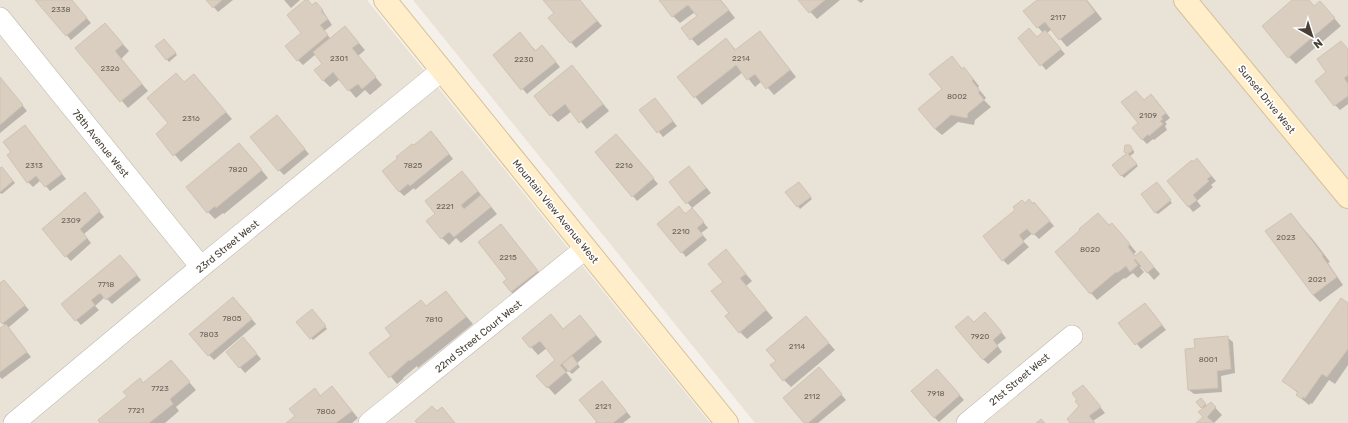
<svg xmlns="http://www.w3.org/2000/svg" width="1348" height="423" viewBox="0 0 1348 423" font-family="Rubik,sans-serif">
  <rect width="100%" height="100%" fill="#f5f0e9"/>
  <path fill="#e9e2d7" d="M0,0H367L710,423H0Z
    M413,0H1348V423H755Z"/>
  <path fill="#0003" d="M36,0H71L91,23L71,40Z
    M208,0H233L218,12Z
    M284,0H300L291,8Z
    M544,0H569L572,2L575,0H579L602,26L576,48L550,18L555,13Z
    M661,0H721L735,18L698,46L682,28L699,16L695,12L680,23L673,16Z
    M799,0H840L817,19Z
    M857,0H864L861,3Z
    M1039,0H1087L1102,19L1067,47L1052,29L1047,33L1065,54L1046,70L1019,38H1037L1043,33L1024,11Z
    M1294,0H1309L1315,7L1320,2L1341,26L1296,64L1289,57Z
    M312,6L321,8L332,25L324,31L331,39L351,34L365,50L358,56L382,85L370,95L365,90L356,98L340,79L330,87L323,80L324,64L316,54L303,65L298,60L303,33Z
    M105,24L129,51L121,59L148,91L128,108L76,48Z
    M759,32L766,39L796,77L774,95L762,81L755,87L743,72L702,105L679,77L726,39L736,50Z
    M520,34L536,51H547L560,67L527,94L494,55Z
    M166,42L177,55L169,62L156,46Z
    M1341,42L1348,49V104L1340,110L1335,105L1328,72Z
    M951,57L963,69H964L971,76L979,86L978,88L986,98L984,100L991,107L975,120L974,125L958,122L942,135L935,129Z
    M572,67L579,74L609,111L587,129L572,111L558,122L551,115Z
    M194,75L232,119L181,162L157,134L170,123L184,83Z
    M0,78L27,111L0,133Z
    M1156,100L1170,118L1165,122L1167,124L1165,126L1167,130L1154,140L1153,139L1147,144L1142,139L1139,123Z
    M659,104L677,126L663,137L641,110Z
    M281,121L309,154L284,175L279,170Z
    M25,126L66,179L50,191L41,180L33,187L28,182L13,152Z
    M436,137L453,159L415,190L414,188L404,196L399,191L414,146Z
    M621,140L658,184L637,201L633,196Z
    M1129,146L1134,151V153L1130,156L1138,166L1124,178L1114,166L1128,154L1125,152Z
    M246,151L268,178L224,214L223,213L215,219L208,212Z
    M1197,159L1216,181L1211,185L1213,187L1197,201L1201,206L1193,212L1168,181Z
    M689,167L711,193L692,208L670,182Z
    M0,170H4L15,183L2,194L0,193Z
    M469,180L497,214L461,243L456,238L449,245L442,238L436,214Z
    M801,185L812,199L800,209L798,206Z
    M1159,186L1172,203L1158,214L1155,212Z
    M89,199L104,217L84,234L91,243L71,261L66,256Z
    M1025,204L1039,209L1054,226L1039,239L1033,233L1023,241L1029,247L1008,265L1003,260Z
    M684,212L686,215L697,214L708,228L701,233L707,240L686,257L682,252Z
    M1291,214L1314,241L1330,262L1328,263L1343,285L1320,302L1313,295Z
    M501,225L542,276L516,296L511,292L509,279Z
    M1110,226L1119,231L1136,252L1134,254L1136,257L1148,260L1160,274L1154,280L1142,266L1140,267L1144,272L1138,278L1133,273L1125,279L1124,278L1097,300L1091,293Z
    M726,251L752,281L746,286L773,318L747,339L740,332L730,313Z
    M125,261L141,280L112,304L105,297L95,306L99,310L81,325L62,305Z
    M0,284L8,286L29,310L8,328L31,357L2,379L0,377V330L5,326L0,320Z
    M445,292L473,324L418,368L417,366L403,378V379L397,384L371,353Z
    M238,303L256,324L214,360L209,355Z
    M1348,304V365L1335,384L1329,380L1312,404L1311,403L1309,405L1297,395L1298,393L1283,381Z
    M1150,309L1166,330L1141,349L1120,323Z
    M314,313L327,329L313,340L297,322Z
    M551,315L564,330L587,324L602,342L577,363L580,367L572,374L569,371L566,372L572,380L555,395L538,376L557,360L547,348L538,355L523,338Z
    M806,317L835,350L791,387L784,380Z
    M990,318L1006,338L997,345L1002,352L988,364L983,359L974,323Z
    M1228,338L1233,342L1235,373L1221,376L1222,392L1194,394L1189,390Z
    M248,343L261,359L245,373L227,352Z
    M171,361L196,390L176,407L179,411L165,423H101L128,396Z
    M819,368L846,400L818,423H805Z
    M937,370L964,400L939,422L934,417Z
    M1083,386L1105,413L1093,421L1095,423H1071L1080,406Z
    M332,387L358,418L352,423H287L296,416L315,390L321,396Z
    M607,388L631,417L623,423H596L598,422Z
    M1203,401L1207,406L1211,403L1222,415L1214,423H1198L1204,417V409L1202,407Z"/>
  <path fill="#dacec1" stroke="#d1c3b1" d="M35,0H72L87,18L66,36Z
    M206,0H222L213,8Z
    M305,0H308L312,5L316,2L323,10L321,11L328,19L320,25L328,35L297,61L285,46L301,33L287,15Z
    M543,0H570L571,1L573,0H580L597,21L570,43L548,18L554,13Z
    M659,0H720L729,10L690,40L681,28L697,16L688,5L672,17Z
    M798,0H825L809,13Z
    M1037,0H1086L1095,12L1059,40L1045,22L1037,28L1023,11Z
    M1292,0H1309L1314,6L1320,1L1335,18L1288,58L1262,26Z
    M105,23L123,44L115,51L142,84L120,102L75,48Z
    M345,26L359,43L352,48L376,77L362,89L358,84L348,91L333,72L323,81L314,70L322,64L313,52Z
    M1029,28L1037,37L1045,30L1061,49L1040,66L1018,38Z
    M760,31L790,70L766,89L755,74L747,80L736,65L694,98L677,77L726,38L735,50Z
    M520,32L535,51L542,45L556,62L521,90L493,55Z
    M164,39L176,53L166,60L155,46Z
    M1341,41L1348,49V75L1344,78L1348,84V96L1334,106L1315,81L1326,72L1317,59Z
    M952,56L962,69L964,67L973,79L972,81L980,91L978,92L984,100L968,113L967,118L951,115L935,129L918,109L942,89L929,74Z
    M572,65L603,104L579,123L565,104L550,116L534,96Z
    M176,73L184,82L194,74L226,112L173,156L156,134L168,123L147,98Z
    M0,77L23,105L0,125Z
    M1136,91L1144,100L1151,94L1166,113L1161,117L1163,119L1160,121L1163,124L1149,136L1148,134L1142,140L1132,128L1138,123L1121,102Z
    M655,98L673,121L657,133L639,110Z
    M277,115L305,149L278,171L250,137Z
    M25,125L62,174L45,187L36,176L27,183L7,155L11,152L3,142Z
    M431,131L449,154L410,186L408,184L399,192L382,171L398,158L396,157L412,144L414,145Z
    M616,134L654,178L632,197L595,152Z
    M239,143L262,170L216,208L215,206L207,213L186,187Z
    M1125,145H1130L1132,148V151L1128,154L1137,164L1121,176L1112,165L1127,153L1124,152Z
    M1197,158L1211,176L1207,179L1209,181L1193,195L1197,200L1188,207L1167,181L1192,160L1193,162Z
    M689,166L706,188L686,204L669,182Z
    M2,167L13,181L0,192V168Z
    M462,171L478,191L461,205L464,209L481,195L491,207L454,237L449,232L441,239L426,221L435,214L425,201Z
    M799,182L811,197L797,207L785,192Z
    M1157,182L1171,200L1155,213L1141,194Z
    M85,192L100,211L80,229L87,238L65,257L42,229Z
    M1029,199L1033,204L1034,202L1050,221L1033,235L1027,229L1019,235L1024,242L1002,261L983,236L1015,210L1013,207L1022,200L1025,203Z
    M679,206L685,214L692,208L704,222L697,228L703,235L681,253L657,224Z
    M1098,213L1109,225L1112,223L1130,244L1128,247L1135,256L1141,251L1154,267L1147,273L1135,259L1134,260L1138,265L1130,272L1126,266L1117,273L1116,272L1090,294L1055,252L1080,230L1079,229Z
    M1291,213L1323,255L1322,256L1337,277L1313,295L1265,231Z
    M501,224L538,271L511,292L503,282L507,279L478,242Z
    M726,249L746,274L740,278L766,310L739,333L725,316L729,313L711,291L723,282L708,264Z
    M120,255L137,275L106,300L100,293L91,300L95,305L75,321L61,304Z
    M4,280L25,305L2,324L0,321V283Z
    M446,291L466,317L410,361L409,360L389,378L369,353L391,336L385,328L421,300L426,306Z
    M233,297L252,319L208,356L189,334Z
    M1341,298L1348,303V349L1327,377L1322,374L1305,398L1303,397L1302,399L1296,395L1298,392L1282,381Z
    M1145,303L1162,325L1135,345L1118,323Z
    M312,309L326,326L310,339L296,322Z
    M985,312L1002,332L993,340L998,346L983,360L955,327L968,316L974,322Z
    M551,314L563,329L580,315L596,335L560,365L566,372L547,388L536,376L555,360L540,341L530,348L522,338Z
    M806,316L829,343L783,381L770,365L776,361L766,350Z
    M6,324L27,352L0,372V328Z
    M1228,336L1231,369L1217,371L1218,388L1188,390L1185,349L1195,348L1194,339Z
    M243,337L257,354L239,368L226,352Z
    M572,356L578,364L569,372L562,364Z
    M171,360L190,382L170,399L173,404L149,423H100L98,420L127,396L123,392L140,378L143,383Z
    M819,367L842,394L808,423H804L783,398Z
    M937,369L960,395L934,418L911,391Z
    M602,381L627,412L613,423H595L597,422L579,400Z
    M1083,385L1101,407L1089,416L1095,423H1070L1067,419L1079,406L1075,401L1077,400L1072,393Z
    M332,386L352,411L336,423H286L295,416L289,409L315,388L320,396Z
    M1201,398L1206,404L1201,408L1196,402Z
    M1211,402L1216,407L1207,417L1214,423H1196L1203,417L1198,412Z
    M432,406L437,411L442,407L455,423H417L415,421Z
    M1041,419L1045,423H1036Z"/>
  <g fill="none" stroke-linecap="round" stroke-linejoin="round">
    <defs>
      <path id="street" d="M0,18L201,267
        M14,423L201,267L441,71
        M369,423L586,248
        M967,423L1072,336"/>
      <path id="secondary" d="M385,0L727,423
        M1185,0L1348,197"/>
    </defs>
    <use href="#street" stroke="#c0b7ab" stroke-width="22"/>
    <use href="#secondary" stroke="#d5c199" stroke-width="24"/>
    <use href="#street" stroke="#fff" stroke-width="21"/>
    <use href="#secondary" stroke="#ffeec9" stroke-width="22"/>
  </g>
  <g text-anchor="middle" stroke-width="3.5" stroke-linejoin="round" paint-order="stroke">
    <g font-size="8" fill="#6d645a">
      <text x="61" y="12">2338</text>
      <text x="1058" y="20">2117</text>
      <text x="339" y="61">2301</text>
      <text x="741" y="61">2214</text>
      <text x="524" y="62">2230</text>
      <text x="110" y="71">2326</text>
      <text x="957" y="99">8002</text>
      <text x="1148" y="118">2109</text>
      <text x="191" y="121">2316</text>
      <text x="34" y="168">2313</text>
      <text x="413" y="168">7825</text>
      <text x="624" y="168">2216</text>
      <text x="238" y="172">7820</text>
      <text x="445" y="209">2221</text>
      <text x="71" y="223">2309</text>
      <text x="681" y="234">2210</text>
      <text x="1286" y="240">2023</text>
      <text x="1090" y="252">8020</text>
      <text x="508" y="260">2215</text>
      <text x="1317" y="282">2021</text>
      <text x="106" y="287">7718</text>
      <text x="232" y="321">7805</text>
      <text x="434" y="322">7810</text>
      <text x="209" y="337">7803</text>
      <text x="980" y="339">7920</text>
      <text x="797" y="349">2114</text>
      <text x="1208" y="362">8001</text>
      <text x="160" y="391">7723</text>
      <text x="936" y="396">7918</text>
      <text x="812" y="399">2112</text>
      <text x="603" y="409">2121</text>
      <text x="136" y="413">7721</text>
      <text x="326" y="414">7806</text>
    </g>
    <g font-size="10" fill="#494137" stroke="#fff">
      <text transform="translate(1267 99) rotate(51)" y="4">Sunset Drive West</text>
      <text transform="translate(101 143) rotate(51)" y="4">78th Avenue West</text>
      <text transform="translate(556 211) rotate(51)" y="4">Mountain View Avenue West</text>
      <text transform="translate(227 246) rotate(-39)" y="4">23rd Street West</text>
      <text transform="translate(478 336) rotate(-39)" y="4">22nd Street Court West</text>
      <text transform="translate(1019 379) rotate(-40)" y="4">21st Street West</text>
    </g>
  </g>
  <g transform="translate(1312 36) rotate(141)" stroke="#ffffff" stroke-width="3" paint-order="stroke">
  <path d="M0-3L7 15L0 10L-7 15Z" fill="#494137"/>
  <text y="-6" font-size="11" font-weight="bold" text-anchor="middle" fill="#494137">N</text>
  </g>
</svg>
